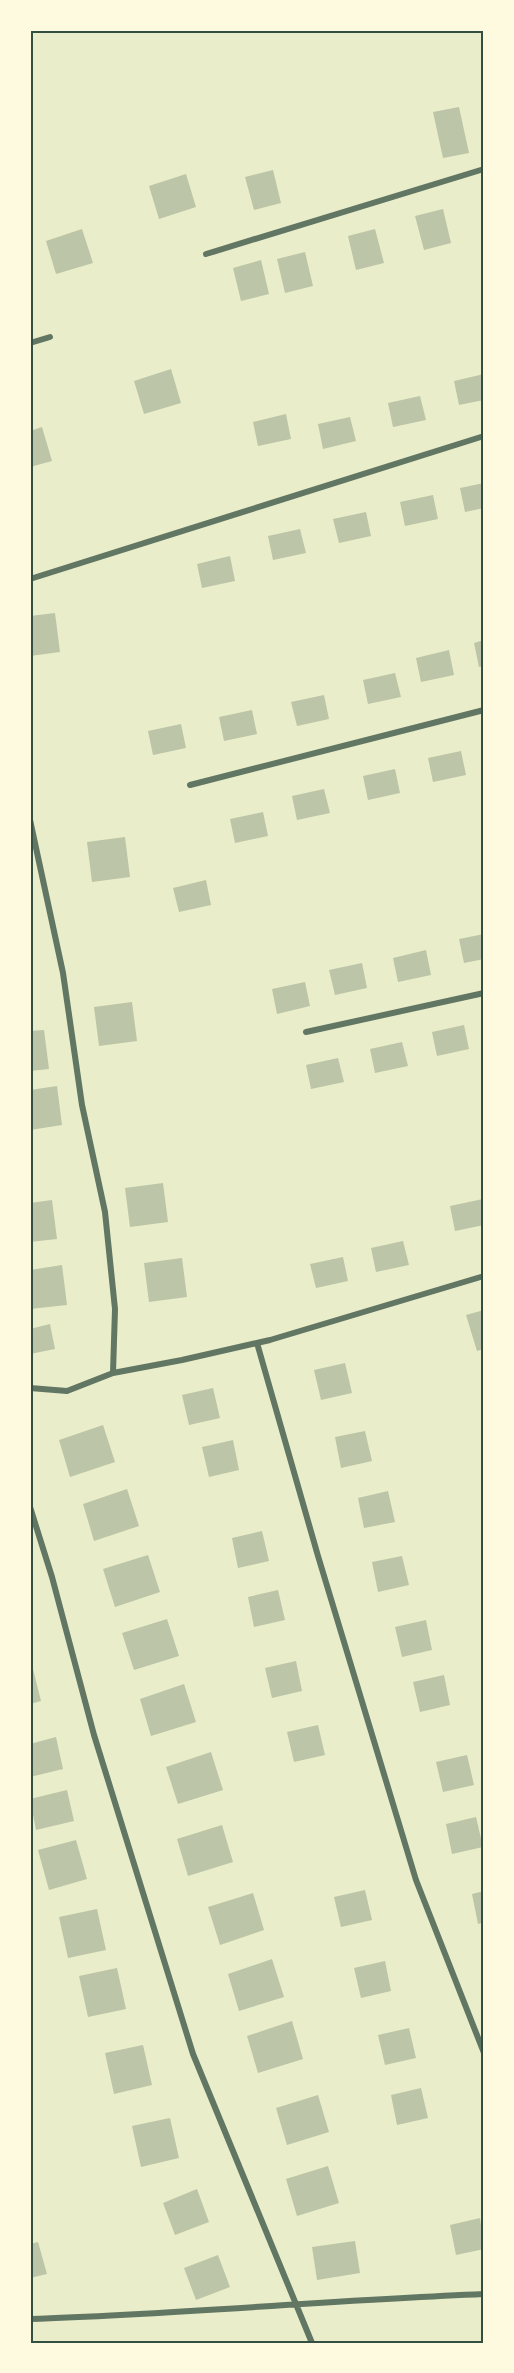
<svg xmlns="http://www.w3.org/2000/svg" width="514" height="2373" viewBox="0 0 514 2373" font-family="'Source Sans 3',sans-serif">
  <rect width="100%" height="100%" fill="#e9edc9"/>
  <path fill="#bcc5a7" d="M459,107L469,153L443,158L433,112Z
    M273,170L281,203L254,210L245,177Z
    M186,174L196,207L159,219L149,186Z
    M443,209L451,243L424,250L415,216Z
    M82,229L93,263L56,274L46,241Z
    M375,229L384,263L356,270L348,236Z
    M305,252L313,286L285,293L277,259Z
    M261,260L269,294L241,301L233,268Z
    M171,369L181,403L144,414L134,381Z
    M484,374V400L459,405L454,381Z
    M420,396L426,420L393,427L388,403Z
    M286,414L291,439L258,446L253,422Z
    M350,417L356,441L323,449L318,424Z
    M42,427L52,461L30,467V431Z
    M484,483V508L465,512L460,488Z
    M433,495L438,519L405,526L400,502Z
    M366,512L371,536L339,543L333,519Z
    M300,529L306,553L273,560L268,536Z
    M230,556L235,581L202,588L197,564Z
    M55,613L60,652L30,656V616Z
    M484,640V666L479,667L474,643Z
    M449,650L454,675L421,682L416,658Z
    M395,673L401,697L368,704L363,680Z
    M324,695L329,719L297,726L291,702Z
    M252,710L257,734L224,741L219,717Z
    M181,724L186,748L153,755L148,731Z
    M461,751L466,775L433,782L428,758Z
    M395,769L400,793L368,800L363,776Z
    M324,789L330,813L297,820L292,796Z
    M263,812L268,836L235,843L230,819Z
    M125,837L130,877L92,882L87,842Z
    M206,880L211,905L179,912L173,888Z
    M484,934V959L464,963L459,939Z
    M426,950L431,975L398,982L393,958Z
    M362,963L367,988L335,995L329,970Z
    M305,982L310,1006L277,1014L272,989Z
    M132,1002L137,1041L99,1046L94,1007Z
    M464,1025L469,1049L437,1056L432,1032Z
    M44,1030L49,1069L30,1071V1031Z
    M402,1042L408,1066L375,1073L370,1049Z
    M338,1058L344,1082L311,1089L306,1065Z
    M57,1086L62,1125L30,1130V1090Z
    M163,1183L168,1222L130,1227L125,1188Z
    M483,1199L484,1225L455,1231L450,1206Z
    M52,1200L57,1239L30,1242V1203Z
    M403,1241L409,1265L376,1272L371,1248Z
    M343,1257L348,1281L316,1288L310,1264Z
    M182,1258L187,1297L149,1302L144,1263Z
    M62,1265L67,1305L30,1309V1270Z
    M484,1310V1349L477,1351L466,1315Z
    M50,1324L55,1349L30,1354V1329Z
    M345,1363L352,1393L321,1400L314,1370Z
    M213,1388L220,1418L189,1425L182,1395Z
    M103,1425L115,1462L70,1477L59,1440Z
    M365,1431L372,1461L341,1468L335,1437Z
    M233,1440L239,1470L209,1477L202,1447Z
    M127,1489L139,1526L94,1541L83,1504Z
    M388,1491L395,1522L364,1528L358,1498Z
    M262,1531L269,1561L238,1568L232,1538Z
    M148,1555L160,1592L115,1607L103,1569Z
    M402,1556L409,1585L378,1592L372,1562Z
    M278,1590L285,1620L254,1627L248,1597Z
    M167,1619L179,1656L134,1670L122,1633Z
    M426,1620L432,1650L402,1657L395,1627Z
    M296,1661L302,1691L272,1698L265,1668Z
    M33,1669L41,1701L30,1704V1670Z
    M444,1675L450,1705L420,1712L413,1682Z
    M184,1684L196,1722L151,1736L140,1699Z
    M318,1725L325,1755L294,1762L287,1732Z
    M56,1737L63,1769L30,1777V1744Z
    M211,1752L223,1790L178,1804L166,1767Z
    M467,1755L474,1785L443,1792L436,1762Z
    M67,1790L74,1821L36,1830L30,1799Z
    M476,1817L483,1847L452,1854L446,1824Z
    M222,1825L233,1862L188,1876L177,1839Z
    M76,1840L87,1879L49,1890L38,1850Z
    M365,1890L372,1920L341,1927L334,1897Z
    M484,1891V1922L478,1924L472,1894Z
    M253,1893L264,1930L220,1945L208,1907Z
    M97,1909L106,1950L68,1958L59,1917Z
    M272,1959L284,1997L239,2011L228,1974Z
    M385,1961L391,1991L361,1998L354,1968Z
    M117,1968L126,2009L88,2017L79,1976Z
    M292,2021L303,2059L258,2073L247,2036Z
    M409,2028L416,2058L385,2065L378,2035Z
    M143,2045L152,2085L114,2094L105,2053Z
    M421,2088L428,2118L397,2125L391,2095Z
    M318,2095L329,2132L287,2145L276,2108Z
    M170,2118L179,2158L141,2167L132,2126Z
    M328,2166L339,2203L297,2216L286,2179Z
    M197,2189L209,2222L175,2235L163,2203Z
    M480,2218L484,2249L456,2255L450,2225Z
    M355,2241L360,2273L317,2280L312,2247Z
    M38,2242L47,2274L30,2278V2244Z
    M218,2255L230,2287L196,2300L184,2268Z"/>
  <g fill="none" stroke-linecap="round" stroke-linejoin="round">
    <path stroke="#617663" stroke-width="6" d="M206,254L484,169
      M30,343L50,337
      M30,579L484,436
      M190,785L484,710
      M30,820L63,973L82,1105L105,1212L115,1309L113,1373
      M306,1032L484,993
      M257,1343L318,1556L416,1880L484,2053
      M30,1388L67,1391L113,1373L182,1360L270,1340L484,1276
      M30,1507L52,1577L94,1735L193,2054L312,2343
      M30,2319C182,2314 333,2300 484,2294"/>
  </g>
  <rect width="514" height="2373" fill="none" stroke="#fefae0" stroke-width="63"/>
  <rect x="32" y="32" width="450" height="2310" fill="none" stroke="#344e41" stroke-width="2"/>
</svg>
